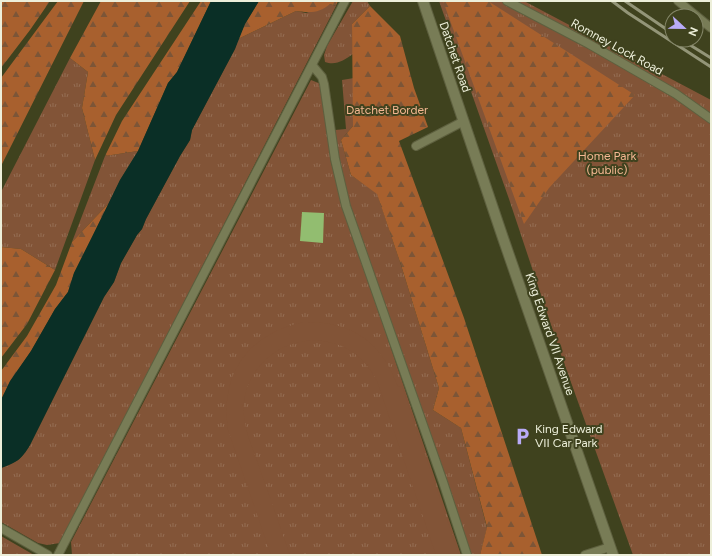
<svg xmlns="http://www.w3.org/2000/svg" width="712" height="556" viewBox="0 0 712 556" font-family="Figtree,sans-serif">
  <defs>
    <pattern id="grass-tufts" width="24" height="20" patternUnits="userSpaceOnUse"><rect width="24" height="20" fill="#825437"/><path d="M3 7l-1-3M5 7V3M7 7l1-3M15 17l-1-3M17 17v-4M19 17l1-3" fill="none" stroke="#946d53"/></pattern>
    <pattern id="forest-firs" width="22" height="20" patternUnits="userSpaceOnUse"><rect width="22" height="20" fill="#a8602e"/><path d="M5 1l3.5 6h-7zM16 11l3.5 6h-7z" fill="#7c5537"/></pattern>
  </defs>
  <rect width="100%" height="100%" fill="#3f421e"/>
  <path fill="url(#grass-tufts)" d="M353,1H367L370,6L352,24L353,54C344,60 336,66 325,62L324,55L327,46Z
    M439,1H524L711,100V555H633L559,349L509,199Z
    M330,4L336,6L60,543L47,545L38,543L1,522V468C17,462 21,460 30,445L104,297L114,282L121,263L137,235L142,229L146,219L180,156L190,140L192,130L235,49L238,39L296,11L306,13Z
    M70,58L88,72L82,108L95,160L55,270L21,249L1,247V192Z
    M354,78L353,126L341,140L351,175L377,193L401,265L439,388L433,410L461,428L487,528L480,555H469L355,226L340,167L335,130L346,129L342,80Z
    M311,80L321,84L331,163L357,248L461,555H72L71,542Z
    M138,151L120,180L109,203L72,242L105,156Z
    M1,536L34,555H1Z"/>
  <path fill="url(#forest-firs)" d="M1,1H50L30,30L1,68Z
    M58,1H84L1,166V78Z
    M101,1H190L116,115L95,160L82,108L88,72L70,58Z
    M201,1H211L177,72L168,83L138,151L105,156L122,121Z
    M259,1H338L336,6L330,4C320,13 310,13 296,11L238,39L245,24Z
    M443,1H488L635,95L549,188L524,224Z
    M370,6L400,36L414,88L428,127L399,141L464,318L542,555H480L487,527L461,428L433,410L439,388L401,265L377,194L351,175L341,140L353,126L352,24Z
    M109,203L74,273L68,292L55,309L31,351L10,382L1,400V371L27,336L56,285L72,242Z
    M1,247L21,249L55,270L27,324L1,358Z"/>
  <path fill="#825437" d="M304,322C352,321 382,342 398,387L402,386L459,555H436L377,381C369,366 358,353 342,346C299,328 250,355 244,402C241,426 254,450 261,472C271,500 280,527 290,555H271L228,430C220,373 248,334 304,322Z"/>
  <path fill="#0a2f26" d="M211,1H259L245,24L235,49L192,130L190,140L180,156L146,219L142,229L137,235L121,263L114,282L104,297L30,445C21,460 17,462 1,468V400L10,381L31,351L55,309L68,292L74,273L92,237L120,180L138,151L168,83L177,72Z"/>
  <path fill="#92bd70" d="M302,212L324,213L323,243L300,241Z"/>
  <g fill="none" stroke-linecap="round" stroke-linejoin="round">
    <defs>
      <path id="lane" d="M507,1L589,44L676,94L711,119
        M678,1L711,28
        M312,65L322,77L324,84L335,159L346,206L443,482L467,555
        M416,146L464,121
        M1,528L48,555
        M58,555L345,1
        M585,555L610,547"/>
      <path id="secondary" d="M423,1L503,238L613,555"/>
    </defs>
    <use href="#lane" stroke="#5e603f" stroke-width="10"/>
    <use href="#secondary" stroke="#5e603f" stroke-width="12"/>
    <use href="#lane" stroke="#787c56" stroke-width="8"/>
    <use href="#secondary" stroke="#787c56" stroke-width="10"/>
    <path stroke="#939578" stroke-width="3" d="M612,1L628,13L711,67
      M625,1L672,33
      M682,40L711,58"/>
  </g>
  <defs>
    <symbol id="parking-bare" viewBox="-9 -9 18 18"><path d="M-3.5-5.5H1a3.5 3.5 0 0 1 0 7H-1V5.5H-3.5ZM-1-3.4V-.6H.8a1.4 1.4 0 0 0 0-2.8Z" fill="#b9abf7" stroke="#3f421e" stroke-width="2.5" paint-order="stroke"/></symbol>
  </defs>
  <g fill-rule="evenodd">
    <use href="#parking-bare" x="510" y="424" width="25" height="25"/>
  </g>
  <g text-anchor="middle" stroke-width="4" stroke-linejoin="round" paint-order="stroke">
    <g font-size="12" fill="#edefda" stroke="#3f421e">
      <text transform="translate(617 47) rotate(29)" y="4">Romney Lock Road</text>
      <text transform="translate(455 57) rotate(71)" y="4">Datchet Road</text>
      <text transform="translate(550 334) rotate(71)" y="4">King Edward VII Avenue</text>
    </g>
    <g font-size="12" fill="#f4b792" stroke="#3f421e">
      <text x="387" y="114">Datchet Border</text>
      <text x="607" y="160">Home Park<tspan x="607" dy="14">(public)</tspan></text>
    </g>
    <g font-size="12" fill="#edefda" stroke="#3f421e" text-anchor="start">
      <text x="535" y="433">King Edward<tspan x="535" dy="14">VII Car Park</tspan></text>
    </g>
  </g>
  <rect width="712" height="556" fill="none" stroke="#edefda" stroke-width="4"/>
  <g transform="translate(684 28) rotate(112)"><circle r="19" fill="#3f421e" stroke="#858769"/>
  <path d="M0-3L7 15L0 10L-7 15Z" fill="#b9abf7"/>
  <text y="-6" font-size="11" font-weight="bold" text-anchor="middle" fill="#edefda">N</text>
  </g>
</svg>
